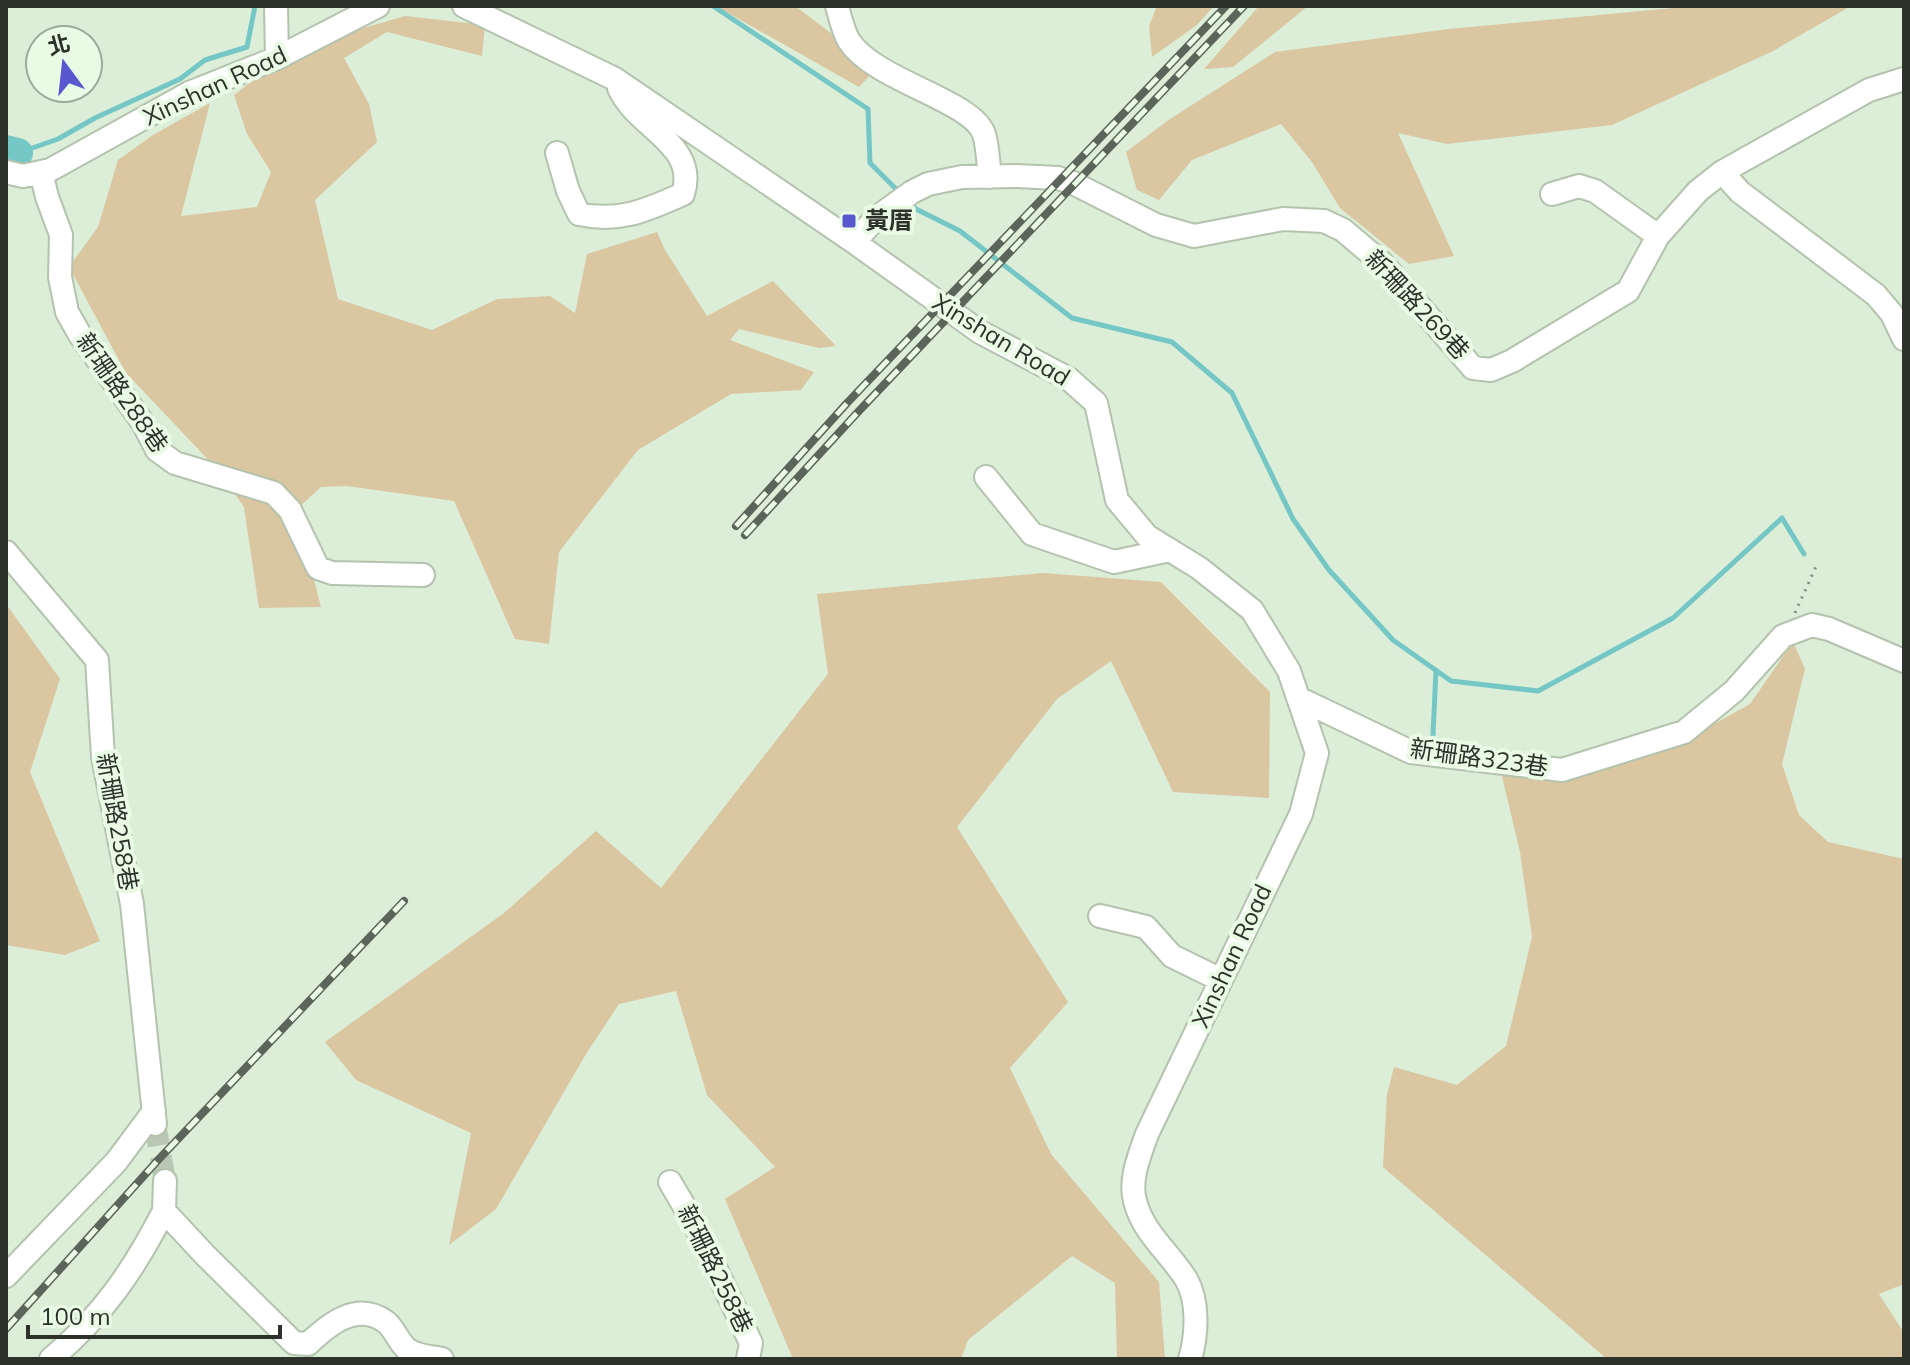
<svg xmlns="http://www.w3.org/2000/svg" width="1910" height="1365" viewBox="0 0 1910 1365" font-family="Mulish,'Noto Sans TC',sans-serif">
  <rect width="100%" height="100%" fill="#dceed8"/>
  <path fill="#dac6a0" d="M716,6H795L877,68L859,87Z
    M1157,6H1214L1197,25L1152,57L1149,26Z
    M1259,6H1308L1233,67L1204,69Z
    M1695,6H1851L1773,51L1612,125L1447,144L1398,133L1454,256L1409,264L1340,208L1312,162L1281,124L1192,160L1159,200L1137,190L1126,152L1170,119L1275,52L1449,29Z
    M405,16L485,25L482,56L387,32L344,58L369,104L377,142L315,200L338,299L432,330L497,299L550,296L575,313L587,254L657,232L665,250L707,316L773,281L836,346L819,348L739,329L730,340L814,372L801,390L731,394L638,450L559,552L549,644L515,639L454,501L347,486L321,487L296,510L321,607L259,608L244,507L219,471L126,373L69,267L98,227L118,160L153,135L210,103L181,216L257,207L271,172L247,134L234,95L295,48Z
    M1043,573L1161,582L1270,692L1269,798L1173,792L1111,661L1057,699L957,827L1068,1002L1010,1068L1051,1154L1159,1282L1165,1359H1117L1115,1283L1072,1256L968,1340L961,1359H793L725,1199L775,1167L707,1095L676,991L619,1004L586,1054L496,1209L449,1245L471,1133L356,1080L325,1042L504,913L596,831L661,888L828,674L817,594Z
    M6,604L60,679L30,772L100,941L65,955L6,945Z
    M1793,642L1805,669L1782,764L1799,815L1828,842L1904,859V1284L1879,1294L1904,1333V1359H1607L1383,1167L1387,1094L1394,1067L1457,1085L1506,1046L1532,937L1520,852L1499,764L1615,753L1687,739L1750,704Z"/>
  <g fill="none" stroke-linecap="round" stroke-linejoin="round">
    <path stroke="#75c7c6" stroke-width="5" d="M713,6L868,109L870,163L899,192
      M18,153L58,139L95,118L180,79L205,60L247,47L255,6
      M908,202L916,209L960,231L1072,318L1172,342L1232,393L1293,519L1329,570L1393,640L1451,681L1538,691L1673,618L1782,518L1804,554
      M1433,735L1436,670"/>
    <path stroke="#75c7c6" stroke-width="30" d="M6,150L18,153"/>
    <path stroke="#b9c8b5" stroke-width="22" stroke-dasharray="22 11" stroke-linecap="butt" d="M155,1124L165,1181"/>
    <defs>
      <path id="minor" d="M276,6L277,58
        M464,6L615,79L854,242L980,332L1069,379L1096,403L1117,500L1147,536L1199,568L1252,610L1289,671L1317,753L1301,814L1147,1134C1140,1154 1129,1179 1135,1201C1143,1233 1169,1252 1186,1279C1199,1301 1197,1335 1190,1359
        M837,6C840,17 843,31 849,41C875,81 972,100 984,134C988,147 988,163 990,177
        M557,153L568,191L579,214C620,223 646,210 683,194C699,144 636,128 619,88
        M6,172L23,176L50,170L189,93L277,58L378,6
        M41,172L47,197L61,235L60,277L67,312L80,335L143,423L157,450L175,463L274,493L290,510L318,568L332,573L423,575
        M1722,172L1740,192L1876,295L1892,314L1904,339
        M1552,194L1579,186L1595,191L1658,236
        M854,242L876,218L912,192L928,184L962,177L1016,176L1058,178L1073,183L1156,225L1194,236L1283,219L1324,221L1343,230L1383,264L1473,368L1491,370L1512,361L1628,291L1658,236L1698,191L1722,172L1869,90L1904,79
        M986,477L1032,534L1114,562L1170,550
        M6,552L97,660L103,757L132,904L155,1124
        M1298,698L1411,752L1562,770L1684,732L1734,691L1783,636L1812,625L1829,629L1904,661
        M1100,916L1146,927L1172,956L1221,980
        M165,1181L164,1211L205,1255L294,1343L308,1344C329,1324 357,1301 386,1322C395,1329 400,1346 410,1351C419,1356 432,1357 442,1359
        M670,1182L694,1223L751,1343L748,1359
        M6,1276L116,1162L154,1111
        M51,1359C103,1315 133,1271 164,1211"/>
    </defs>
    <use href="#minor" stroke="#b3c3ae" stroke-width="26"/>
    <path stroke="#818d7e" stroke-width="3" stroke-dasharray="2 6" stroke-linecap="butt" d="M1795,613L1818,562"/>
    <use href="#minor" stroke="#fff" stroke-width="22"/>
    <defs>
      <path id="rail" d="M736,526L848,402L1226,6
        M745,535L858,412L1244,6
        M6,1329L159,1159L404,901"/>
    </defs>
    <use href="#rail" stroke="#5c6559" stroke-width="8"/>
    <use href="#rail" stroke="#eafbe5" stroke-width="5" stroke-dasharray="15" stroke-linecap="butt"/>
  </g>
  <rect fill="#5857cf" stroke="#eafbe5" stroke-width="3" x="841" y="213" width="16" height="16" rx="4"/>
  <g text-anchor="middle" stroke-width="8" stroke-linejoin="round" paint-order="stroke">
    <g font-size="24" fill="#2c322a" stroke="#eafbe5">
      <text transform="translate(215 86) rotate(-25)" y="8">Xinshan Road</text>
      <text transform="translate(1417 305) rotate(47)" y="8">新珊路269巷</text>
      <text transform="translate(1001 340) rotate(31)" y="8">Xinshan Road</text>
      <text transform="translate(122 393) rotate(55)" y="8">新珊路288巷</text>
      <text transform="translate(1479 758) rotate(8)" y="8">新珊路323巷</text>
      <text transform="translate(117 822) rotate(80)" y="8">新珊路258巷</text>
      <text transform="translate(1232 956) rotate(-65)" y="8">Xinshan Road</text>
      <text transform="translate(715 1269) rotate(64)" y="8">新珊路258巷</text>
    </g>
    <g font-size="24" font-weight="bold" fill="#2c322a" stroke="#eafbe5" text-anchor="start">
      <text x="865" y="229">黃厝</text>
    </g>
  </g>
  <rect width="1910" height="1365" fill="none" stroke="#2c322a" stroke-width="16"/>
  <g transform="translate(64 64) rotate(345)"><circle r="38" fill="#eafbe5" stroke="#9eab9a" stroke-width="2"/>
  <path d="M0-6L14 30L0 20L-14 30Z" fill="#5857cf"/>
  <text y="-12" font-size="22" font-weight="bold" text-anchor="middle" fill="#2c322a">北</text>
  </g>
  <path d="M28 1325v12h252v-12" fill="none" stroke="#2c322a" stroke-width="4"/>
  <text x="40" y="1325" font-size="24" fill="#2c322a" stroke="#eafbe5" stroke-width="6" paint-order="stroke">100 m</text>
</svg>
